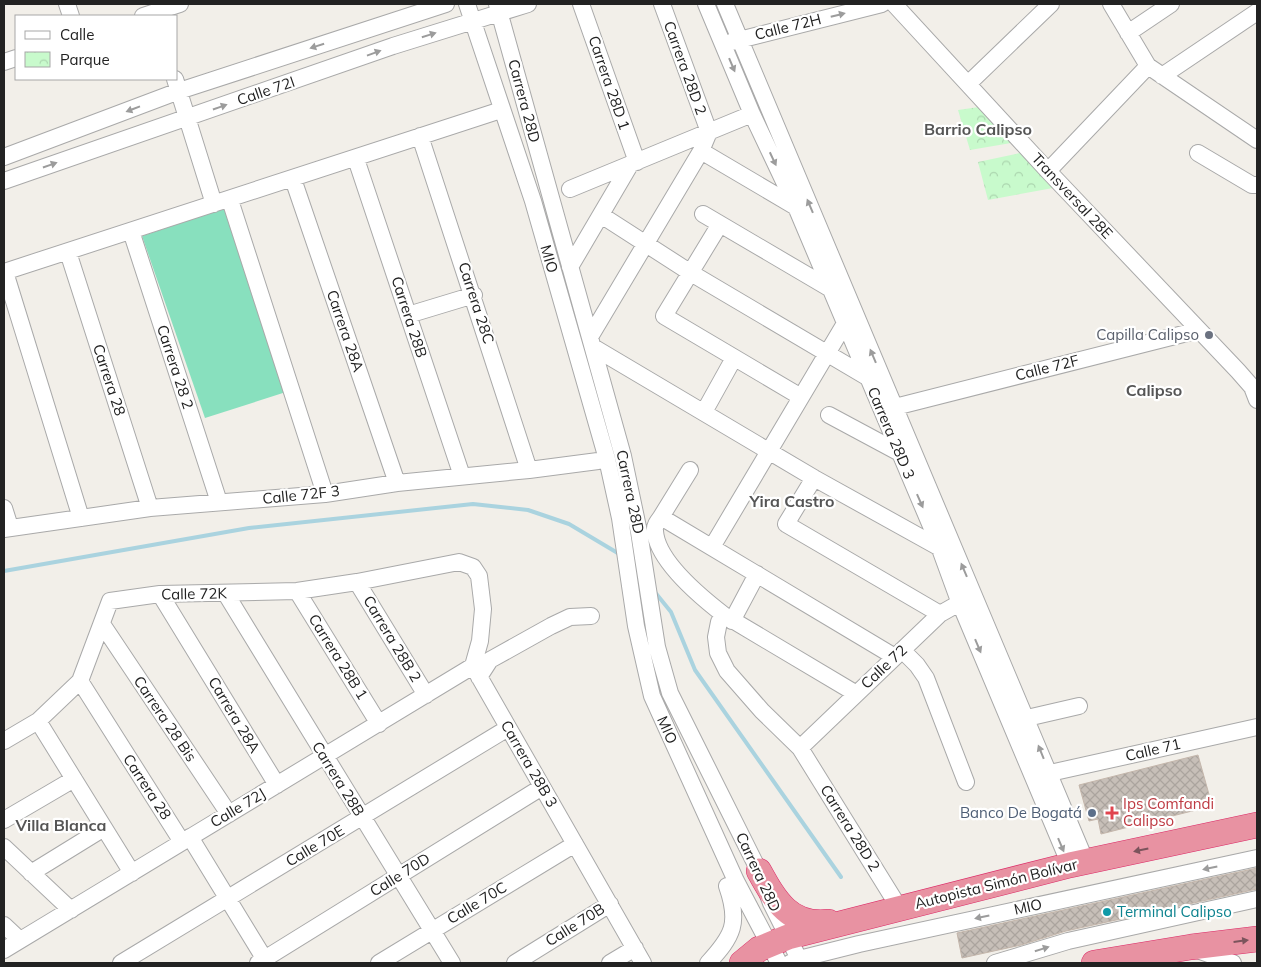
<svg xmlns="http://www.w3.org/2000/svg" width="1261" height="967" viewBox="0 0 1261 967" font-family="Mulish,sans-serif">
  <defs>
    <pattern id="park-crowns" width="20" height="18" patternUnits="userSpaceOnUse" patternTransform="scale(1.25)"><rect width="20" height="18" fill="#c8facc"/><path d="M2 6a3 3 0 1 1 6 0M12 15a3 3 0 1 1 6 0" fill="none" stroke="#acd6af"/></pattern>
    <pattern id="building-cross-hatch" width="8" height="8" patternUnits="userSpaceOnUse" patternTransform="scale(1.25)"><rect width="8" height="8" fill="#c7bfb8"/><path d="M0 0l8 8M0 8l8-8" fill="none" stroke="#aba49e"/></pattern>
  </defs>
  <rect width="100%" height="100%" fill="#f2efe9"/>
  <path fill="url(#park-crowns)" d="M979,107L1011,143L970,150L958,110Z
    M1020,153L1053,188L988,200L978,162Z"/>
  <path fill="#88e0be" d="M226,208L286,392L205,418L142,236Z"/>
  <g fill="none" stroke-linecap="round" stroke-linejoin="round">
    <path stroke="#aad3df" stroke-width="4" d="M4,571L249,528L473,504L528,510L569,524L621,555
      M654,591L671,612L695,670L841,877"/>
  </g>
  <path fill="url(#building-cross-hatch)" stroke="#c4b6ab" d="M1198,755L1210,798L1194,802L1196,810L1101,834L1098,819L1089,821L1079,785Z
    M1257,868V889L1066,931L1021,945L962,958L957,933Z"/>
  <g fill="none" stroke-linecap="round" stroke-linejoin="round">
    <defs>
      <path id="minor" d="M67,4L71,16
        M467,4L533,201L607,459L620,518L636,626L652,696L736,881L779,963
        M497,4L623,456L639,532L657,647L670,693L759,871L771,903L801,963
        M581,4L637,162
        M706,4L752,114L796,207L936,538L959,601L1070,865
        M725,4L1086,862
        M894,4L1048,171L1238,371L1252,387L1257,400
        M1111,4L1148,66L1257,140
        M143,16L180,4
        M1128,33L1171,4
        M731,42L882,4
        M4,62L16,58
        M1162,76L1257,12
        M175,79L214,204
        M968,84L1051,4
        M420,136L529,470
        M701,151L796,207
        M1198,153L1252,185H1257
        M4,157L179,91L446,4
        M356,159L462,476
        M1048,171L1148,66
        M293,179L397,483
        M4,181L393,46L528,4
        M570,189L752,114
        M230,200L325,494
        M703,214L829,288
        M601,215L691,273L867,377
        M720,224L664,316L801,397
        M131,231L219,502
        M68,252L150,508
        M570,267L630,165
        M4,272L495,112
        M5,272L81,518
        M408,315L474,295
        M590,337L701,151L709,132L662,4
        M593,347L814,478L940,548
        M895,407L1199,330
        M704,412L734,358
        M829,415L898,452
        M814,478L786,524L940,614
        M4,508L10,527
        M661,517L690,470
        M4,529L150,508L325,494L397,483L529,470L598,461
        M712,547L844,325
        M357,582L426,695
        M297,591L379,724
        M160,594L277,785
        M226,594L452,963
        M724,615L855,693
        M732,621L757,574
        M102,624L229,814
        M902,650L917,665L926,678L966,782
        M895,657L661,517C658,521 654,526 655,531C657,561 702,598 724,615L719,622L716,637L718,653L727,671L762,711L800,748L900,909
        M479,677L490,660L551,626L570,617L591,616
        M80,681L182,842
        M1027,718L1079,706
        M38,721L132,873
        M4,741L38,721L80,681L110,601L160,594L297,591L357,582L459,562L473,567L479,576L483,609L480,641L473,666L643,963
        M800,748L940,614L970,597
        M1050,773L1257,727
        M4,820L74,779
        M190,837L267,963
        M4,847L71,910
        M31,873L104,828
        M4,925L20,940
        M1195,949L1233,963
        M4,950L473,666
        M121,963L508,728
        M258,963L542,787
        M379,963L575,844
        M515,963L610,904
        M610,963L635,948
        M708,963C733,936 740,923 727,886
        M790,963L799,959L859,944L1257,858
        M995,963L1068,941L1257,899"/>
      <path id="highway" d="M759,871C775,900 790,927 829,922
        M742,963L759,949L788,937L1070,865L1257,825
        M1094,963L1191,947L1257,939"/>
    </defs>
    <use href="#minor" stroke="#a9a9a9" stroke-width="18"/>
    <use href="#highway" stroke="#dc2a67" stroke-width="26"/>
    <use href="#minor" stroke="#fff" stroke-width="16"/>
    <use href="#highway" stroke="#e892a2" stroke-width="25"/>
  </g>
  <defs><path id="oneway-solid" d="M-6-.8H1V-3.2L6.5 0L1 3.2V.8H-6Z" transform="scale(1.25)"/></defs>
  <g fill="#9c9c9c">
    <use href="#oneway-solid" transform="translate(838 15) rotate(-14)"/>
    <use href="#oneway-solid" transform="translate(429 35) rotate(-17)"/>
    <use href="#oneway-solid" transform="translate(317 46) rotate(162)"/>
    <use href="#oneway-solid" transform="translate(374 53) rotate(-20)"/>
    <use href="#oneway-solid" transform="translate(732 65) rotate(67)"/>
    <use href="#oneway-solid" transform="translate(220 107) rotate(-19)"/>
    <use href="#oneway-solid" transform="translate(133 109) rotate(159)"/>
    <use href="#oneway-solid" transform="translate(773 159) rotate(65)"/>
    <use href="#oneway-solid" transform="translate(50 165) rotate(-19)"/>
    <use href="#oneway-solid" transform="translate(810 206) rotate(-113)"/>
    <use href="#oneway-solid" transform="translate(873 356) rotate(-113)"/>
    <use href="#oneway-solid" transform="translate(920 501) rotate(66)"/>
    <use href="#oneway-solid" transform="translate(964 570) rotate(-113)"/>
    <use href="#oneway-solid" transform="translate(978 646) rotate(67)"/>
    <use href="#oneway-solid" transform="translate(1041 752) rotate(-112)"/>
    <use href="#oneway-solid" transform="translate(1061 845) rotate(67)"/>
    <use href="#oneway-solid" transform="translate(1210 868) rotate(168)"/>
    <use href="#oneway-solid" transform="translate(982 917) rotate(168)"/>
    <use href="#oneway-solid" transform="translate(1042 949) rotate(-17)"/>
  </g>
  <g fill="#7b545c">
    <use href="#oneway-solid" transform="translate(1141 850) rotate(168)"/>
    <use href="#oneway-solid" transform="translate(1241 941) rotate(-7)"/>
  </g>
  <circle fill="#6b7280" stroke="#fff" stroke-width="2" cx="1209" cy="335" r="5"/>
  <circle fill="#5c6f8a" stroke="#fff" stroke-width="2" cx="1092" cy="813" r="5"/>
  <path fill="#e0444e" stroke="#fff" stroke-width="2" d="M1109.5 805.5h5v5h5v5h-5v5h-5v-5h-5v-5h5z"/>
  <circle fill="#0f9aa8" stroke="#fff" stroke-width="2" cx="1107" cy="912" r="5"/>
  <g text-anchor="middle" stroke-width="4.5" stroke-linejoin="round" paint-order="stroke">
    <g font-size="15" fill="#222" stroke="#fff">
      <text transform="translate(788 27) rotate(-14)" y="5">Calle 72H</text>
      <text transform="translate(685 68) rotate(70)" y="5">Carrera 28D 2</text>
      <text transform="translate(609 83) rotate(71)" y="5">Carrera 28D 1</text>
      <text transform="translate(266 91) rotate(-19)" y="5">Calle 72I</text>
      <text transform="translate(524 101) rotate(75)" y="5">Carrera 28D</text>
      <text transform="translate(1072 196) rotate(47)" y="5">Transversal 28E</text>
      <text transform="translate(549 259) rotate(74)" y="5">MIO</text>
      <text transform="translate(476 303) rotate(72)" y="5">Carrera 28C</text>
      <text transform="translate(409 317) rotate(72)" y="5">Carrera 28B</text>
      <text transform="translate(345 331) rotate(71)" y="5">Carrera 28A</text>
      <text transform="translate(175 367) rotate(72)" y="5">Carrera 28 2</text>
      <text transform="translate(1047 368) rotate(-14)" y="5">Calle 72F</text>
      <text transform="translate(109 380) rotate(72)" y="5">Carrera 28</text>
      <text transform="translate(891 433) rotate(67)" y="5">Carrera 28D 3</text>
      <text transform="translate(630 492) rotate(78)" y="5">Carrera 28D</text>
      <text transform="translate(301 495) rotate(-6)" y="5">Calle 72F 3</text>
      <text transform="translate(194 594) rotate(-1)" y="5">Calle 72K</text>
      <text transform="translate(392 639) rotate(59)" y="5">Carrera 28B 2</text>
      <text transform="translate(338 657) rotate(58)" y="5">Carrera 28B 1</text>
      <text transform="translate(884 667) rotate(-43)" y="5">Calle 72</text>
      <text transform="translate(234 715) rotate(59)" y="5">Carrera 28A</text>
      <text transform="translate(165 719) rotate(56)" y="5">Carrera 28 Bis</text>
      <text transform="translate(667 730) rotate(66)" y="5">MIO</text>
      <text transform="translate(1153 750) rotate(-13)" y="5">Calle 71</text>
      <text transform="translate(529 764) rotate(60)" y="5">Carrera 28B 3</text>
      <text transform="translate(338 779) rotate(58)" y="5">Carrera 28B</text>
      <text transform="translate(147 787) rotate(57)" y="5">Carrera 28</text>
      <text transform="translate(238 808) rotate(-31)" y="5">Calle 72J</text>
      <text transform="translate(850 828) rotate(58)" y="5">Carrera 28D 2</text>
      <text transform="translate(315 846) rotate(-31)" y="5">Calle 70E</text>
      <text transform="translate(758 872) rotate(65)" y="5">Carrera 28D</text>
      <text transform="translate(400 875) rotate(-32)" y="5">Calle 70D</text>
      <text transform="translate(996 884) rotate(-14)" y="5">Autopista Simón Bolívar</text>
      <text transform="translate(477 903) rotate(-31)" y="5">Calle 70C</text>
      <text transform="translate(1028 907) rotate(-12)" y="5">MIO</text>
      <text transform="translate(575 925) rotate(-32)" y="5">Calle 70B</text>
    </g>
    <g font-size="15" fill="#5b616d" stroke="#fff" text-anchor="end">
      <text x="1199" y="340">Capilla Calipso</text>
    </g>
    <g font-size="15" fill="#be3a42" stroke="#fff" text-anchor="start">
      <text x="1123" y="809">Ips Comfandi<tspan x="1123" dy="17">Calipso</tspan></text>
    </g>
    <g font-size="15" fill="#4e5e75" stroke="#fff" text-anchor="end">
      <text x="1082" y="818">Banco De Bogatá</text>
    </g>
    <g font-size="15" fill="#0d838f" stroke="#fff" text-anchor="start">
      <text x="1117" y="917">Terminal Calipso</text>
    </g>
    <g font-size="16" font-weight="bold" fill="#555" stroke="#fff">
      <text x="978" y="135">Barrio Calipso</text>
      <text x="1154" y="396">Calipso</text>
      <text x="792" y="507">Yira Castro</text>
      <text x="61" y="831">Villa Blanca</text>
    </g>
  </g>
  <rect width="1261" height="967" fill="none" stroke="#222222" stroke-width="10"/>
  <rect x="15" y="15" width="162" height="65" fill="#ffffff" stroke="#a7a7a7"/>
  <rect x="25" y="31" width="25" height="8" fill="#ffffff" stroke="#a7a7a7"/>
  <text x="60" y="40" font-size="15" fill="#222222">Calle</text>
  <rect x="25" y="52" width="25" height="15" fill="url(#park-crowns)" stroke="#a7a7a7"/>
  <text x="60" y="65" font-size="15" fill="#222222">Parque</text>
</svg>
